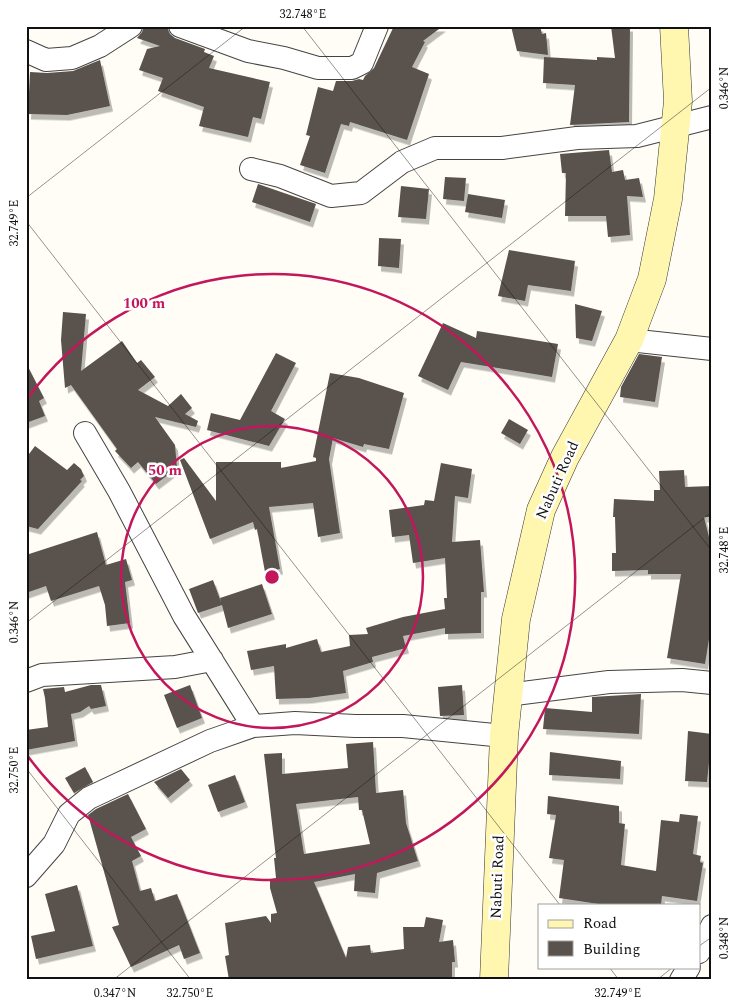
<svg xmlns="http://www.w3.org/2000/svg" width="738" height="1006" viewBox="0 0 738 1006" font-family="Spectral,serif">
  <defs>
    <filter id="shadow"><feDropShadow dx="3" dy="5.5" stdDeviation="0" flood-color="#0004"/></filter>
  </defs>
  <rect width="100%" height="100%" fill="#fffdf5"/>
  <path fill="#5a524d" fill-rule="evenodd" filter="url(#shadow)" d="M144,26L167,27L170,34L175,38L205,49L204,52L214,56L209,68L270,82L261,119L253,117L248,137L199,126L204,107L158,91L163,78L139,70L147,49L160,46L137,38L142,32Z
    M394,26H443L423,41L425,42L412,67L429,74L407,140L350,122L349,126L341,124L325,173L300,165L310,136L306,135L318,87L333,91L336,81H352L359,79L363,80L365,76L374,68Z
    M511,26H540L542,34L546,33L548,55L517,51Z
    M611,26H630L629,122L570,125L575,85L543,83L544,57L597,60V57L615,58Z
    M100,60L110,106L67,115L28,114L30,72L47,73L73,71Z
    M609,150L612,172L623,170L625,180L639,178L643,197L627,196L630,235L608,237L606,216H565L566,173H562L560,154Z
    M445,177L466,178L464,201L443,199Z
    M258,184L316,204L310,222L252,202Z
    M401,186L429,189L426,219L398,217Z
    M468,194L505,200L502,218L465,212Z
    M379,238L401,239L399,268L378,266Z
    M509,250L575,261L571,291L528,285L525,301L498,296Z
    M575,304L602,311L592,341L576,338Z
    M63,312L86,314L81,371L122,341L137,363L141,360L155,377L138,390L168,406L181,394L192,408L185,414L198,421L196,427L155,417L175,445L177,468L156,484L138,462L131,468L115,451L117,449L71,385L65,388L61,340Z
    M443,323L476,338L477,331L558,344L552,377L461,362L448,390L418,376Z
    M276,353L296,363L271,411L285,419L269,446L207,430L211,413L240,420Z
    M639,354L662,357L655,402L620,397L621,387Z
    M26,363L44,398L39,401L45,416L26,423Z
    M330,373L359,378L404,393L389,449L364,444L363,447L333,438L329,459L340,533L318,537L313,503L269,507L280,569L265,572L257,529L255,530L253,522L210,539L180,460L184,458L216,501V462H281V468L316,461V458L313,457Z
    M509,419L528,430L520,444L501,433Z
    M35,446L67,470L74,463L81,469L84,476L80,480L82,481L38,529L26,526V458Z
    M441,463L472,469L468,498L455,496L452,542L480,540L484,592H481V633L445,634V628L403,636L406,648L372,657L373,662L343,671L346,693L309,698L276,699L274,666L251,670L247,651L286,644V648L317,639L321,652L350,646L349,635L368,634L366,628L403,617L445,609L444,598H447L445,558L413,563L409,535L392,537L389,510L424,505L425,500L434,501Z
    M684,470L685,487L712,486V517H704L712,549V621L705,664L667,658L681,574H648V570L612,571V553H616L615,517H613L614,499L654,501V490H660L659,471Z
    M97,532L106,565L126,559L132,580L125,582L130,623L107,626L105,605L99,586L51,601L46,586L26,593V555Z
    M213,580L221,602L220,598L262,584L272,614L228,628L222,605L198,613L189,589Z
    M91,685H101L106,706L91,709L89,706L80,712L71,714L75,741L26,750V730L48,727L45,698L43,689L64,687L65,692Z
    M190,685L202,718L177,728L164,695Z
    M462,685L464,715L440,716L438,687Z
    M641,694L639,734L543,729L545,708L592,712V697Z
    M688,731L712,734L707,782L685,781Z
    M373,742L376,793L403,790L406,823L418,861L377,873L375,893L354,891L355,874L314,882L346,958L348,947L370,945L371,953L404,949L403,927H424L426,917L443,920L439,942L453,940L455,962H452V980H229L225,956L229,955L225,923L266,916L271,923V914L277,913L270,888V879L276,878L274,858H276L264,754L282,753V774L348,768L346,744ZM358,797L359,810H362L370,844L304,854L296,804Z
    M550,752L621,761L620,779L549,775Z
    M85,767L93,782L74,793L65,778Z
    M181,769L190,780L168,798L154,782Z
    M235,775L245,802L218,812L208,785Z
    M128,794L146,829L131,837L141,856L132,861L140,891L151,888L155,901L177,894L200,953L184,959L179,945L131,967L112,927L119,925L88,815L96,809Z
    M548,796L619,806V823L625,824L621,865L656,871L661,820L679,822L680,814L698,816L693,854L701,856L700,862L703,863L697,901L662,896L661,905H605L559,898L564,860L549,858L556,815L547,814Z
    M77,885L93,946L36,959L31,936L55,931L45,894Z"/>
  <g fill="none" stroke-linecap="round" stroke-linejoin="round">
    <defs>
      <path id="street" d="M180,26L248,51L284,58L318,68H352L362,63L377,26
        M26,51L46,60L72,58L100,46L131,26
        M251,169L280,176L331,196L361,193L402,162L435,148H502L577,138L637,136L712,117
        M629,340L712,349
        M85,433L119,491L184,616L253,726
        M26,681L42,675L175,667L212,660
        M507,695L609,682L682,680L712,683
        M26,876L54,844L69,814L89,798L210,741L253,726L295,723L355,726H403L504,736
        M699,952L712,926
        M681,980L689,967"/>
      <path id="secondary" d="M494,980L504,736L516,619L541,510L565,457L629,340L652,279L668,199L678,101L674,26"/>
    </defs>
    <use href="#street" stroke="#444" stroke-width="24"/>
    <use href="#secondary" stroke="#333" stroke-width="29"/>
    <use href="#street" stroke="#fff" stroke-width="22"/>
    <use href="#secondary" stroke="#fff6b0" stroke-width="28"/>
  </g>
  <path fill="none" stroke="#111" stroke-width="1" stroke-opacity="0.45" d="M302,26L712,551M26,198L246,26M26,221L560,905M26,623L712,87M26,768L191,980M699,946L712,937M609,967L619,980M113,980L712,512M657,980L673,967"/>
  <g fill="none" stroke="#c2185b" stroke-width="2.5">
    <circle cx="272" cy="577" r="151"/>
    <path d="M27 399A303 303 0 1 1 27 755"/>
  </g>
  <g text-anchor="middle" stroke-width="5" stroke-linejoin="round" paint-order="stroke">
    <g font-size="15" fill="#111" stroke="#fff">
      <text transform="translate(557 480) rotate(-66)" y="5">Nabuti Road</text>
      <text transform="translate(497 877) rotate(-88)" y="5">Nabuti Road</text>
    </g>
  </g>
  <circle cx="272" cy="577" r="8" fill="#c2185b" stroke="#fff" stroke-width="2.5"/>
  <g font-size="15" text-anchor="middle" font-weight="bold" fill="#c2185b" stroke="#fff" stroke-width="5" stroke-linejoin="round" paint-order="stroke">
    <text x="144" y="308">100 m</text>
    <text x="165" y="475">50 m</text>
  </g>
  <rect width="738" height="1006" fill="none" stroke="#ffffff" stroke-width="55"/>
  <rect x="538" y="904" width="162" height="65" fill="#ffffff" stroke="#a0a0a0"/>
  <rect x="548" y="920" width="25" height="8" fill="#fff6b0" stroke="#a0a0a0"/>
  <text x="583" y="928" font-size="15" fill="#111111">Road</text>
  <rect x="548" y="941" width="25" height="15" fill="#5a524d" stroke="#a0a0a0"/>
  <text x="583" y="954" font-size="15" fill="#111111">Building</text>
  <rect x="28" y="28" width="682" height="950" fill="none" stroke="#111" stroke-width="2"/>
  <g font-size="12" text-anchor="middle" fill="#111">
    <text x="303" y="18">32.748°E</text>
    <text transform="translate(724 88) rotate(-90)" y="4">0.346°N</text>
    <text transform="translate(14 223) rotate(-90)" y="4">32.749°E</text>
    <text transform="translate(724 550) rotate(-90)" y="4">32.748°E</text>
    <text transform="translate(14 622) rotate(-90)" y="4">0.346°N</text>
    <text transform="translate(14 770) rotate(-90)" y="4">32.750°E</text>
    <text transform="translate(724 938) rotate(-90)" y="4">0.348°N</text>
    <text x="115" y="997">0.347°N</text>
    <text x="190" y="997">32.750°E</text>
    <text x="618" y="997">32.749°E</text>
  </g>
</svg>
